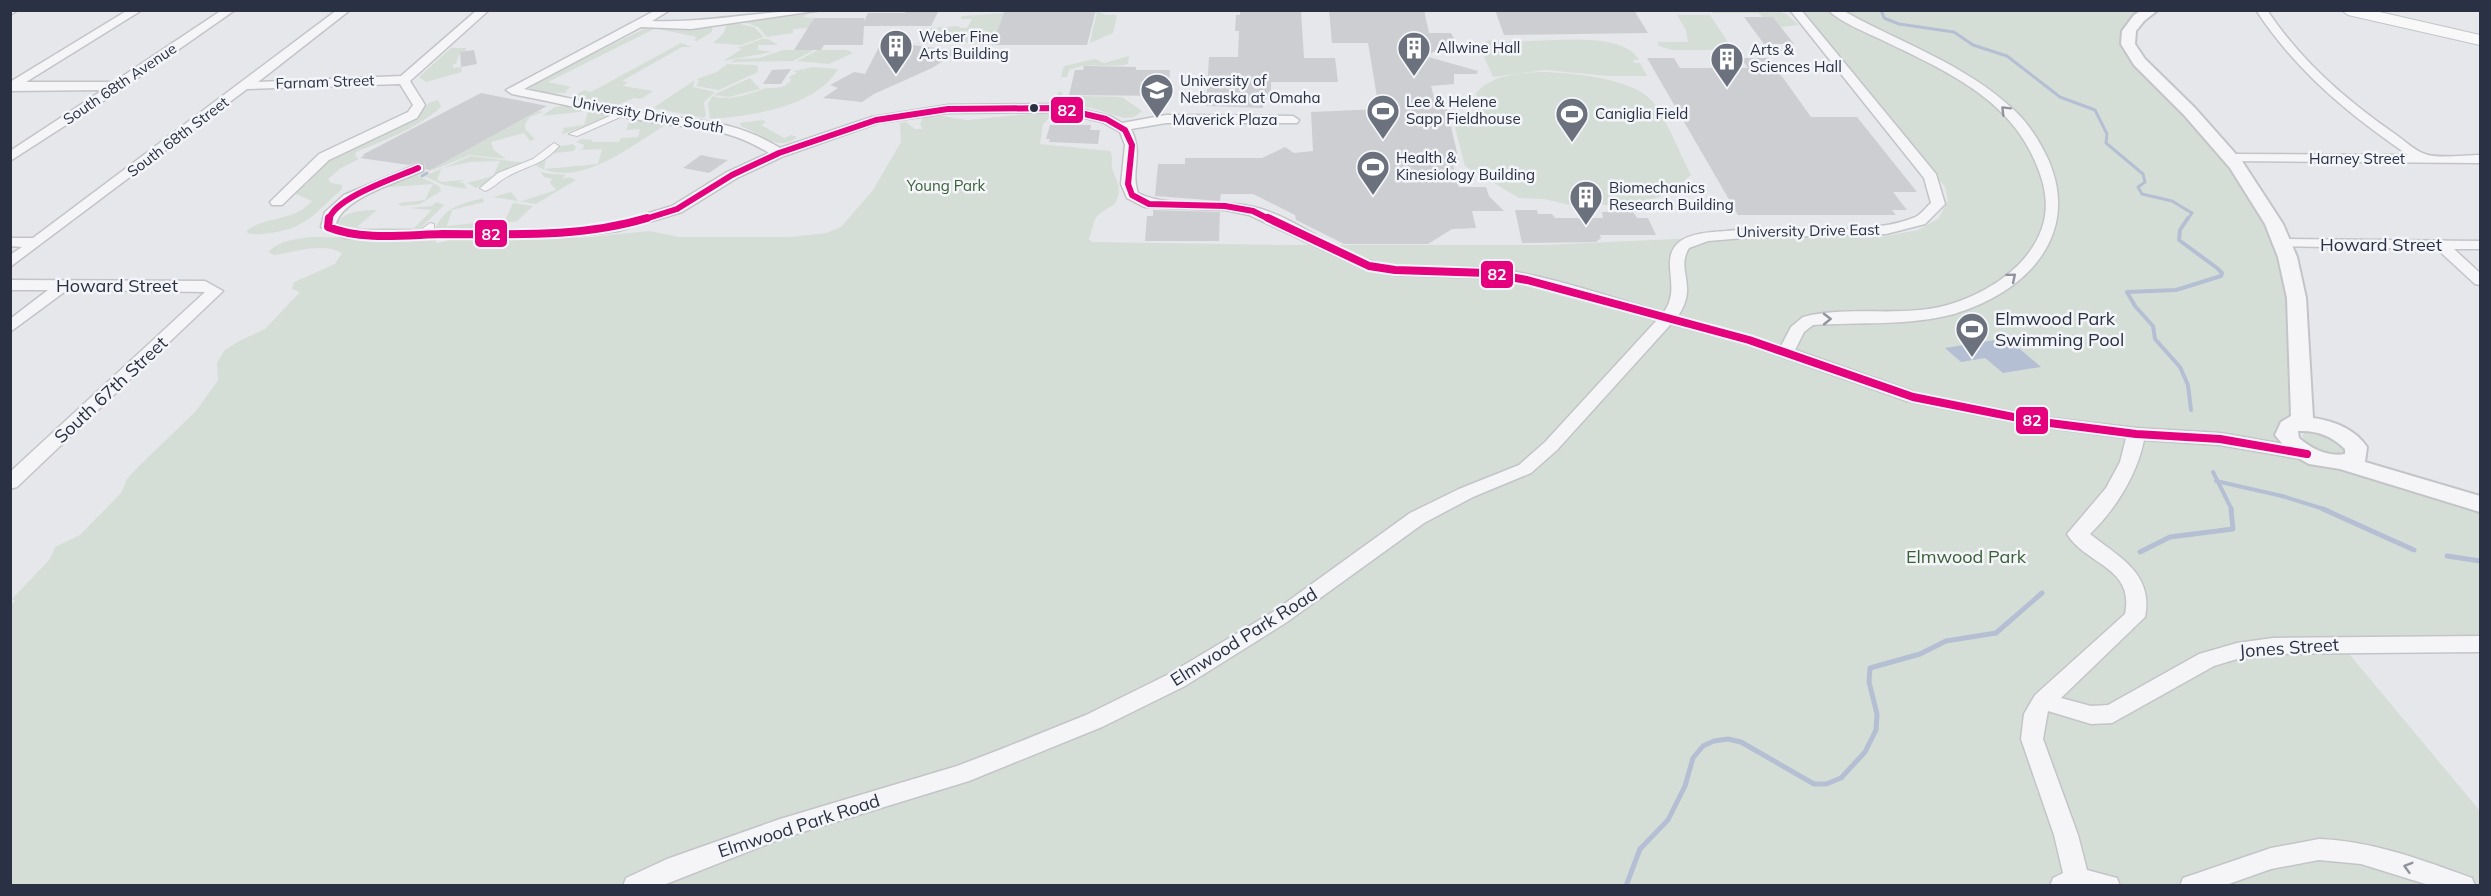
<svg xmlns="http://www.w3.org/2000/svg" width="2491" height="896" viewBox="0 0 2491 896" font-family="Mulish,sans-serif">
  <rect width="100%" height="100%" fill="#e6e7ea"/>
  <path fill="#d5ded6" d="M1097,11L1106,15H1117L1113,33L1090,43Z
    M1711,11L1780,12L1786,14L1799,25L1781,27L1773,17H1763L1758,13H1713Z
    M1802,11H2143L2125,23L2121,34L2124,51L2136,67L2178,106L2230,162L2265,221L2286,291L2288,351L2295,414L2276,432L2292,453L2480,507V637H2335L2480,811V885H11L10,606L15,601L12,599L50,559L55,547L80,535L121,493L127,479L138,467L196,411L218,380L217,363L224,351L237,342L265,329L300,292L292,289L294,282L335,264L342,253C323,242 295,252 274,255L268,252C280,240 296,239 312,237L435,238L436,243C442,243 451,238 458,237L539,235L578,238L650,231L678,237H790L826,233L841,227L873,190L901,142L900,123L906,122L915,129H923L920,125L923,117L942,116L967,120L1040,113L1048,114L1050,117L1043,124L1040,144L1110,151C1114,158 1110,164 1113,171C1118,183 1122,190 1115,204C1092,218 1097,214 1089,239L1092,242L1285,245H1545L1718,237H1881L1918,230L1939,218L1948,200L1945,187Z
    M1004,13L992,45H975L979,34L973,45L961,40L958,35L940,37L939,41L943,43L915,44L924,42L931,28L959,26L960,28H967L972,19H960L962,16Z
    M809,14L803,17L814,18L808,28L793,29V33L767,37L758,27L744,22Z
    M1677,15H1710L1733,50H1671L1657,45L1659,44L1657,42H1688L1686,30Z
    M735,23L754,27L764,37L741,45L713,43L723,34L727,25Z
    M706,27L712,28V32L697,41L694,40L697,37L658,29L654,32L659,28Z
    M646,28L654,29L548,82L571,87L565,91L568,92C555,95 543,92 529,88L532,83Z
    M762,39H768L778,45H758V50L772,52L723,61L742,49L737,48Z
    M1489,40C1523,47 1620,25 1639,60H1633L1634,63H1640L1647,76H1608L1545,70L1493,77L1484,57L1488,55L1485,42Z
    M681,43L692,47H682L622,81L628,82L623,86L653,91L641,99L634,98L617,105L632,107L629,109L572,97L584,90L591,92Z
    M451,48H466V51L460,52L456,64H453V68L461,67L462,72L426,82L419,77Z
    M783,50H814L793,61L730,62L736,59L759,58Z
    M818,50H848L853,53L829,64L797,61Z
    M1129,56L1128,64C1108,69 1089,61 1069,70L1067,77H1061L1064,66L1095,59L1104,63Z
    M727,64L757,65L758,72L719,90L696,86L699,81L697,79L717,72Z
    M813,67L838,69C816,107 752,116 710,119L708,104L712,96C730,101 747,95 763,89C772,86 783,91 791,80L789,77L797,73L793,71L803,69L805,73L804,69Z
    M1539,72C1567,72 1629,78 1649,98C1663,110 1681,156 1691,175L1669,194L1634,204L1574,206L1544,199L1519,198L1465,166L1452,116H1479L1476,93C1493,75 1515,74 1539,72Z
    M750,78L760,89L729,97L713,95Z
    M695,80L693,87L715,92L704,102L706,116L704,118L653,108Z
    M1059,91L1063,93L1061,97L1065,100L1082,96L1122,97L1142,111L1134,117L1124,118L1092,108L1060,104L1056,97Z
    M438,100L441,107C418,128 385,140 356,152L355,156L359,159L341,168L328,179L331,183L342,185V189C315,213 307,228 270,233C261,234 253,236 246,232C261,216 295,222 312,201L296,194L298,189L306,185L332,156L410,120L423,111L429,103Z
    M563,106L611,116L563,134L561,132L564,131L563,128L584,125L588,111L542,116L555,107Z
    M538,111L543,112L530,117L525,124L526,130L535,139L530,141L524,133L491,142L494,150L506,159L470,155L433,170L427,171Z
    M630,120L664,126C629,147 577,191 535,165L554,147L573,144L576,147L574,151L547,154L544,169L598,164L602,149L578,150L583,149L584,145L576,142L581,139L592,140V142H619L621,138L638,137L640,129L626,130Z
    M763,120L766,122L761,125L784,138L791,135L797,137C780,153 758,133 741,126L740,123Z
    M471,156L526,163L476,188L467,183L493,176L500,161L470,162L442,168L437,180L442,182L464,180L459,183H464L467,189L444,185L424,176Z
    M540,171C549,176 557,173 566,175L562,179L570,177L576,180L536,204L493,197L511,192L519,202L556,190L550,183L552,179L544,177Z
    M414,174L439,186L441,191L420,204L401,206L398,203L425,200L433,184L377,188Z
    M483,198L484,202L452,210L447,226L505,220L513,203L533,206L517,221L491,225V229H435C445,206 462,204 483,198Z
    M437,202L444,205L420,229L412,231H353L340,226L338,222C345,211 364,210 377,210L358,226L359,228H414L432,210L408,208L431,206Z
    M2316,432L2331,436L2345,448L2344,452C2330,458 2308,451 2302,436L2304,433Z"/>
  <path fill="#b4bfd4" d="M2007,338L2041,367L2003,373L1985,358L1961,362L1945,348Z"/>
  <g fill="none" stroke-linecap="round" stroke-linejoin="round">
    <path stroke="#b4bfd4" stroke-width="3" d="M1881,10L1884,18L1899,24L1954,32L1973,45L2007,56L2060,97L2095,110L2107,134L2106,143L2143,174L2145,182L2138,187L2142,194L2172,201L2192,213L2187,220
      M422,176L427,173"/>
    <path stroke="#b4bfd4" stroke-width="4" d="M2188,218L2180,230L2179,240L2217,268L2222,273L2221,276L2176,290L2127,292L2135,306L2153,326L2155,339L2180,367L2188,385L2191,410
      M2213,472L2232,510
      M2216,481L2282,496L2327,510"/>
    <path stroke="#b4bfd4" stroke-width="5" d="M2323,509L2414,550
      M2140,552L2170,537L2233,529L2231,509
      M2447,556L2480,561
      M1626,886L1640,849L1668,820L1685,786L1693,758L1703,746L1714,741L1728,739L1741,742L1814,784H1826L1841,778L1865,752L1876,730L1877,714L1869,682L1870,668L1920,654L1946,641L1996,633L2042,593"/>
  </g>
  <path fill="#cdced2" d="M907,10H939L931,26H864L863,45H824L821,50H794L814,18H864V21L868,13H905Z
    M1005,10H1096L1087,45H992Z
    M1240,10H1301L1304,58H1335L1338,82H1271V95L1263,102V108L1206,106L1209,57H1238L1239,31H1235L1236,15H1240Z
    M1329,10H1424L1429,33H1451L1456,42L1425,56L1478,71L1477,74H1454V84L1431,86L1437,109H1447L1459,161H1452L1459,187H1486L1489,196L1504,211H1472L1476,228L1452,229L1428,244H1344L1296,220L1295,215L1253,194H1221L1220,201L1155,196L1158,164H1185V158H1262L1285,147L1294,153L1313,151L1311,112L1379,109L1368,43H1332Z
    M1495,10H1634L1648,33L1504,35Z
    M1744,17H1773L1794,44H1764Z
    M882,41L959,51L932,68L874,94L862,102L823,98L838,88L830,85L854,72L865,74Z
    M474,50L477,64L461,67L460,52Z
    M1647,58H1674L1680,68H1748L1741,58H1769L1811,117H1857L1917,192H1893L1907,210H1892L1896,215H1738Z
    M1084,66L1136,67V70H1170L1168,96L1069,95L1075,70H1083Z
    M791,69L781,84H763L772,70Z
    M481,93L547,106L430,170L425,169V164L418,162L409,165L360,158L365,155H362Z
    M1050,125H1091L1090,130H1100L1098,144L1049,142L1050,139H1046Z
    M701,155L715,158L728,160L709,173L683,168Z
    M1153,210L1220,212L1219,241H1145L1147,216H1153Z
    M1515,210H1537L1538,214H1552L1555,218H1603L1602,212H1633L1637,218H1648L1656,235H1600L1601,238L1596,242L1522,243Z"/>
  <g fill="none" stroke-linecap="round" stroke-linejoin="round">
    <defs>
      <path id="pedestrian" d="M628,108L636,110L577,136L569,134Z
        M554,143L559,146C541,167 526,165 505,178C498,182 493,188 485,191L480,188L498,173L533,159Z
        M430,223L434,224V228L425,237H417V233Z"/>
      <path id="minor" d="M10,10H18L10,15Z
        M128,10H142L26,82H114L222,10H235L122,89L10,161V151L103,90L10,91V82Z
        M337,10H350L258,82L401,76L477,10H489L410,81L425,105L417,118L329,160L282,205H272L270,202L319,154L408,112L413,105L400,84L247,89L10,267V255L22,247L10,246V238H33Z
        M656,10H670L652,21C709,23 765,10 822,10L691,29L641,27L524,89C566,97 609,108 652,114C703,122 734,120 780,148L872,117L948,105L1059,104L1110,116L1122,123L1166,115L1293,116L1299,120L1297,123H1166L1131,129C1144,155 1130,170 1138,193C1169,209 1218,198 1254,207C1296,217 1332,251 1374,262C1410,272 1451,265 1488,268C1547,274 1607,297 1664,312C1682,287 1659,261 1678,243C1689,233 1711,232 1726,231C1779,226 1865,237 1913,218C1920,216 1925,208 1931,203L1924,178L1790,10H1801L1936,174L1945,204L1925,224L1886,234L1744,238L1708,241L1689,248C1675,271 1699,285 1678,316L1781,346L1791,327L1803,317C1853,304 1908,320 1957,302C1994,289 2034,262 2044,221C2049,199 2043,179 2034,159C2006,95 1939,68 1880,39C1863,31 1842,23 1828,10H1842C1900,43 1966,64 2015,111C2029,124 2040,142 2048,159C2082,236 2025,293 1954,314C1910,326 1859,322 1813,325L1804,332L1795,350L1917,393L2034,416L2136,428L2220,433L2307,448L2316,454L2307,460L2220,445L2144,440C2137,475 2115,510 2090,534C2119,557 2154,574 2145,617L2061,698L2091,706L2108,705L2199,654L2237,643L2273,638L2480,636V652L2273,654L2237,659L2214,666L2112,723L2091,724L2048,711L2043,739L2078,835L2087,870L2117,878L2120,886H2050L2053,878L2063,873L2054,835L2021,739L2024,714L2035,695L2125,614C2135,567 2086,565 2067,534L2106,488L2120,462L2126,438L2034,426L1907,401L1743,343L1671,324L1557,450L1531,473L1473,497L1424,523L1287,622L1185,686L1102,727L969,781L783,838L661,886H623L626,878L667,859L780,819L957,766L999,750L1086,715L1169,674L1273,612L1410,513L1459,489L1519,465L1545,442L1657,320L1526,284L1488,278L1395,275L1364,269L1249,215L1225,210L1144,207L1127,198L1121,184L1125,145L1120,132L1102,122L1059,112L948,113L878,123L784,156L737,178L682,212L618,231L569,237L379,239L345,238L321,227L325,212L344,195L418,164L423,165V171C400,181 340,199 336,225L347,230L379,231L569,229L616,223L672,206L727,172L769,153C727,127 698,129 651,122C605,114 558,103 512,94L506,90Z
        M2256,10H2267C2301,61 2345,99 2395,134C2404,140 2415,151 2425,154C2437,159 2466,155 2480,155V163L2228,161V155L2233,154L2408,155C2348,114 2296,71 2256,10Z
        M2281,239L2480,241V249H2454L2480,273V285L2475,284L2437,249L2276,246L2274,243L2276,240Z
        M10,280L205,281L223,291L17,487L10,489V472L205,292L67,290L10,332V319L48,290H10Z
        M2319,839C2373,841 2422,860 2472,878L2475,886H2432L2361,864L2319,860L2271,869L2223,886H2180L2183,878L2271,848Z"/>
      <path id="tertiary" d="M2142,10H2158L2144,21L2136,31L2135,44L2145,59L2195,108L2242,161L2283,224L2297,257L2306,298L2313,418C2334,421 2355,429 2367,447L2365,462L2480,496V512L2340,469L2309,464L2291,454L2275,435L2281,422L2291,416L2287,298L2278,257L2265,224L2230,168L2184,115L2134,65L2121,44L2122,31L2134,15ZM2298,431C2317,430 2332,436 2345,449V454C2327,457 2312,449 2299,438Z"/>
      <path id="secondary" d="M2341,10H2371L2480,35V45L2348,15Z"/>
    </defs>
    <use href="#pedestrian" stroke="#c3c4c8" stroke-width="2"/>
    <use href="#minor" stroke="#c3c4c8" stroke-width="3"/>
    <use href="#tertiary" stroke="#c3c4c8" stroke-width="4"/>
    <use href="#secondary" stroke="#c3c4c8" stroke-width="2"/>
    <use href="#pedestrian" fill="#f5f5f7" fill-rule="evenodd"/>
    <use href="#minor" fill="#f5f5f7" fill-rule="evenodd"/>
    <use href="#tertiary" fill="#f5f5f7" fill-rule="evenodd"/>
    <use href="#secondary" fill="#f8f8f8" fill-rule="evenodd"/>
    <defs>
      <path id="bus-1-far1" d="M329,220C333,198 398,177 418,168
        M642,220L677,209L732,175L779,153L876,120L948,109L1059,108L1106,119L1125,130L1132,145L1128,184L1132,195L1149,204L1225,206L1253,211L1271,220"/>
      <path id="bus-1" d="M329,218L328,227C362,241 405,235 442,234C510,234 581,238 647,218
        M1268,218L1369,266L1395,270L1488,273L1527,280L1749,340L1913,397L2034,421L2136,434L2220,439L2307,454"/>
    </defs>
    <use href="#bus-1-far1" stroke="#f4f5f9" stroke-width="9"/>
    <use href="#bus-1" stroke="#f4f5f9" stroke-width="12"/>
    <use href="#bus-1-far1" stroke="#e5007d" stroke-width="6"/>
    <use href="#bus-1" stroke="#e5007d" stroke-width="8"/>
  </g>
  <defs><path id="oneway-chevron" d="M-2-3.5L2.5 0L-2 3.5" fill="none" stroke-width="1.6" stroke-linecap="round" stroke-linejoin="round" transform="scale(1.5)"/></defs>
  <g stroke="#90939e">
    <use href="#oneway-chevron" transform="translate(2005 110) rotate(-135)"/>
    <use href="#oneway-chevron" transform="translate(2012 277) rotate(-40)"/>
    <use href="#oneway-chevron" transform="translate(1827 319) rotate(-1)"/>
    <use href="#oneway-chevron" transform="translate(2408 867) rotate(-164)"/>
  </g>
  <defs>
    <symbol id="building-pin" viewBox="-11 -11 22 30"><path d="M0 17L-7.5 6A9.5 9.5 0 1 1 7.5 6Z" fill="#6c717e" stroke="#f4f5f9"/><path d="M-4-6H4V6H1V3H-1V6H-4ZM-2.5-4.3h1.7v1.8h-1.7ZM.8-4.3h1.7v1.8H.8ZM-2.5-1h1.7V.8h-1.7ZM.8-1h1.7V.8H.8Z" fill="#fff"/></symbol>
    <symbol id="university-pin" viewBox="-11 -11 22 30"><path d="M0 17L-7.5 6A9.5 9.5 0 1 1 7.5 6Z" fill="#6c717e" stroke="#f4f5f9"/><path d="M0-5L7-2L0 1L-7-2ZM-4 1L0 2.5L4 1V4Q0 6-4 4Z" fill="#fff"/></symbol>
    <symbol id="stadium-pin" viewBox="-11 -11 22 30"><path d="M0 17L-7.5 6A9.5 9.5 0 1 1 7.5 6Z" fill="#6c717e" stroke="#f4f5f9"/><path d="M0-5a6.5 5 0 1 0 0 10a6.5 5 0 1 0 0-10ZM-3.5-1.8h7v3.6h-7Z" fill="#fff"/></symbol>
  </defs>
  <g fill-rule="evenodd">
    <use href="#building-pin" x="877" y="27" width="38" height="52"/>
    <use href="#building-pin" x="1395" y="29" width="38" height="52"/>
    <use href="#building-pin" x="1708" y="40" width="38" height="52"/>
    <use href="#university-pin" x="1138" y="71" width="38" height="52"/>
    <use href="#stadium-pin" x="1364" y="92" width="38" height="52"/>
    <use href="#stadium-pin" x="1553" y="95" width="38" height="52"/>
    <use href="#stadium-pin" x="1354" y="148" width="38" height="52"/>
    <use href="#building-pin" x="1567" y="178" width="38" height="52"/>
    <use href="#stadium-pin" x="1953" y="310" width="38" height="52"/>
  </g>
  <circle fill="#2b3144" stroke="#f4f5f9" stroke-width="2" cx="1034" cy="108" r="5"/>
  <g text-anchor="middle" stroke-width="5" stroke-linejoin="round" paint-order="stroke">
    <g font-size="15" fill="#2b3144" stroke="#f4f5f9" text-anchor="start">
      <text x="919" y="42">Weber Fine<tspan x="919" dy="17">Arts Building</tspan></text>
      <text x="1437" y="53">Allwine Hall</text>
      <text x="1750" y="55">Arts &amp;<tspan x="1750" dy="17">Sciences Hall</tspan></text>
      <text x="1180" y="86">University of<tspan x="1180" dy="17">Nebraska at Omaha</tspan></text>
      <text x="1406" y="107">Lee &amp; Helene<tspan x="1406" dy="17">Sapp Fieldhouse</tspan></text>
      <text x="1595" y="119">Caniglia Field</text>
      <text x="1396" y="163">Health &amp;<tspan x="1396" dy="17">Kinesiology Building</tspan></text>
      <text x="1609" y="193">Biomechanics<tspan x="1609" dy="17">Research Building</tspan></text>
    </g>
    <g font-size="15" fill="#2b3144" stroke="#f4f5f9">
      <text transform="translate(325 82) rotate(-2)" y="5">Farnam Street</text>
      <text transform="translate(120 84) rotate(-34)" y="5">South 68th Avenue</text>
      <text transform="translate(648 115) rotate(10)" y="5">University Drive South</text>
      <text x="1225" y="125">Maverick Plaza</text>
      <text transform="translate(178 137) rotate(-37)" y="5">South 68th Street</text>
      <text x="2357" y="164">Harney Street</text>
      <text transform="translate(1808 231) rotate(-1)" y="5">University Drive East</text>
    </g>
    <g font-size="15" fill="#3a6038" stroke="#f4f5f9">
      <text x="946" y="191">Young Park</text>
    </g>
    <g font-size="18" fill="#2b3144" stroke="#f4f5f9">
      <text x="2381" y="251">Howard Street</text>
      <text x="117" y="292">Howard Street</text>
      <text transform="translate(111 390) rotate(-43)" y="6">South 67th Street</text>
      <text transform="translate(1244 637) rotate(-32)" y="6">Elmwood Park Road</text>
      <text transform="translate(2289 648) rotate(-4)" y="6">Jones Street</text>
      <text transform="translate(799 826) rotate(-18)" y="6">Elmwood Park Road</text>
    </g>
    <g font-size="18" fill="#2b3144" stroke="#f4f5f9" text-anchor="start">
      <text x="1995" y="325">Elmwood Park<tspan x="1995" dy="21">Swimming Pool</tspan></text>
    </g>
    <g font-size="18" fill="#3a6038" stroke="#f4f5f9">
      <text x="1966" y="563">Elmwood Park</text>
    </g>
  </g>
  <g stroke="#f4f5f9" stroke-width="2">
    <rect x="1050" y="96" width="34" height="28" rx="6" fill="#e5007d"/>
    <rect x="474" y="219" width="34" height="29" rx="6" fill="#e5007d"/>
    <rect x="1480" y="260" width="34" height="29" rx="6" fill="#e5007d"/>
    <rect x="2015" y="406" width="34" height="29" rx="6" fill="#e5007d"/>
  </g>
  <g font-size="16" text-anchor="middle" font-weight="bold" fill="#fff">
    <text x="1067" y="116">82</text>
    <text x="491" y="240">82</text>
    <text x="1497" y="280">82</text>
    <text x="2032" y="426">82</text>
  </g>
  <rect width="2491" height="896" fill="none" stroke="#2b3144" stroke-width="24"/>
</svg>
